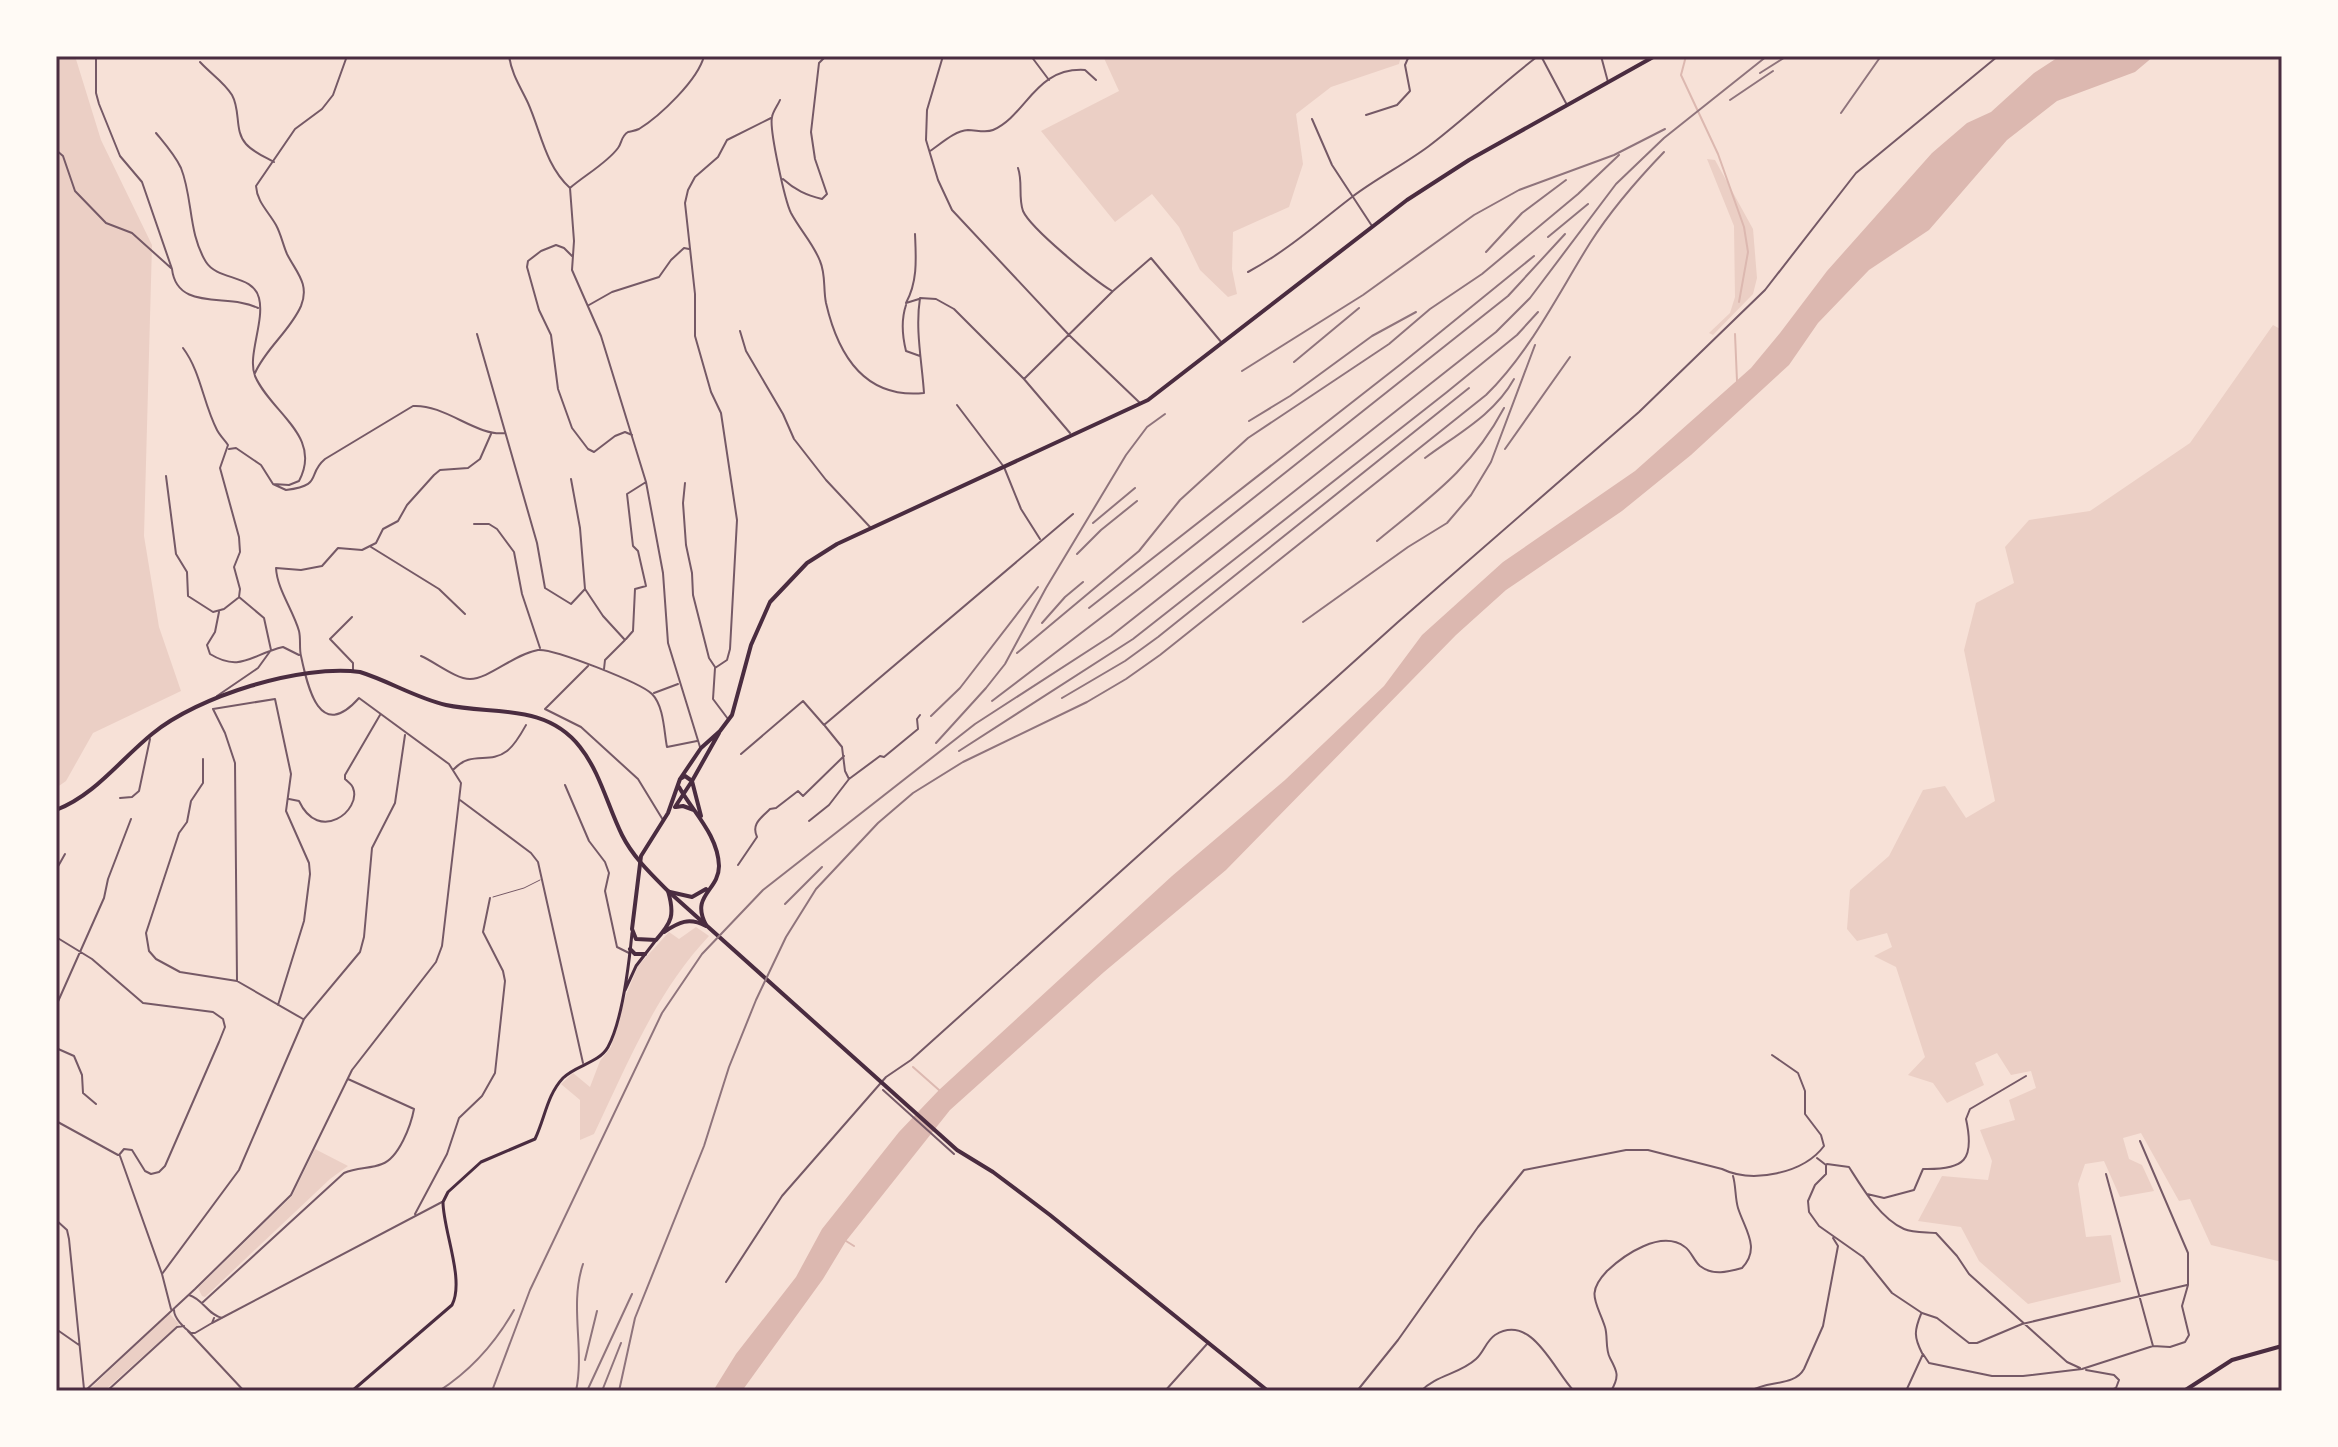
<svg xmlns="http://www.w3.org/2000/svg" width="2338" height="1447" viewBox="0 0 2338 1447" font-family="Mulish,sans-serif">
  <rect width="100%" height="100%" fill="#f7e1d7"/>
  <path fill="#ebcfc5" d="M56,56H75L101,140L152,245L144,536L159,627L181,691L93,733L66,781L56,788Z
    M1103,56H1401L1399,64L1331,87L1296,114L1303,164L1289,207L1233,232L1232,269L1237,294L1228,297L1200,270L1179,227L1152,194L1115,222L1041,131L1119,91Z
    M1707,159L1715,160L1753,229L1757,278L1753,294L1713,335L1709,333L1730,313L1735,297L1734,226Z
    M2273,325L2282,330V1262L2211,1245L2190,1199L2179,1201L2141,1133L2123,1138L2129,1159L2142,1165L2154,1191L2120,1197L2104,1161L2085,1164L2078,1184L2086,1237L2111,1235L2121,1282L2028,1304L1979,1261L1961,1227L1918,1221L1942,1176L1988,1180L1992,1161L1980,1130L2015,1120L2009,1100L2036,1088L2031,1071L2011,1075L1997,1053L1975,1063L1984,1085L1947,1103L1933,1083L1908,1075L1925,1057L1896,967L1874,956L1892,947L1887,933L1857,941L1847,929L1850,890L1889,856L1923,790L1945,786L1966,818L1995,801L1964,650L1976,603L2014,583L2005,547L2029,520L2090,511L2190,443Z
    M696,927L709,936C656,992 627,1065 594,1134L580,1140V1100L561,1084L573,1073L590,1087L600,1061L611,1047L626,995L638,966L669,932L679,939Z
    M315,1149L348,1166L330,1179L205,1297L202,1296L198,1288L292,1196Z
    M169,1313L179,1324L104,1391H88Z"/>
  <path fill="#dcb8b0" d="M2060,56H2154L2135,72L2057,101L2007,140L1929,230L1869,270L1818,323L1789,365L1691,455L1622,511L1506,590L1456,635L1226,870L1104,972L950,1110L846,1241L823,1279L742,1391H713L736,1354L796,1277L822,1229L899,1132L939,1090L1172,876L1285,780L1384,686L1422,635L1503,562L1635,471L1751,368L1780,333L1827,271L1932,153L1967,123L1991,112L2034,73Z"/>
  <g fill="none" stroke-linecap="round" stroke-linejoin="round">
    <path stroke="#dcb8b0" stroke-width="2" d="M1686,56L1681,75L1718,154L1744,227L1748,252L1739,302
      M1735,334L1737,381
      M913,1067L939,1090
      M846,1241L854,1246
      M2275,1391L2282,1388"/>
    <path stroke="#755966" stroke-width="1" d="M493,897L524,888L540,880"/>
    <path stroke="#755966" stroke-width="2" d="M96,56V93L99,104L120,156L142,182L172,269C177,312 229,293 258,308
      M509,56C512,75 520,86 528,103C541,132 545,165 570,188L574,241L572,270L601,336L646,482L663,573L668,643L700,747
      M943,56L927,110L926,140L938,180L952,210L1069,335L1140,403
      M1031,56L1049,80
      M1541,56L1567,105
      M1601,56L1608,82
      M200,62C211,74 224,82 232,95C241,111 234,131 246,144C253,152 265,157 274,162
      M780,100C778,105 773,111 772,117C769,129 785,201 791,213C800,230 813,243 820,261C826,275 823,288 826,303C838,355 865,399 924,393C922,362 915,330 920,298L936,299L954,309L1024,379L1070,433
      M1366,115L1397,105L1410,91L1405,65L1409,56
      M1312,119L1332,165L1372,226
      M156,133C165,144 175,155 181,168C193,198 188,233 206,262C218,281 253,274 259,298C265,321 247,356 255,376C271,413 323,436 299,481L289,485L273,484
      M56,150L63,156L75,191L106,223L132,233L171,268
      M930,151C942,143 954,131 968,130C976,130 986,133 993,130C1027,115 1035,67 1085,70L1096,80
      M1018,168C1023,182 1018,197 1023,211C1031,229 1094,280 1112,291
      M783,179C795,190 806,195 822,199L827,194L815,159L811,132L819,63L826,56
      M570,188C585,175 607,163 618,148C622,143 621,136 628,132C631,131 635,131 639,129C660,116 698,80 704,56
      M915,234C916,258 918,281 906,303L919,299
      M572,256L564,248L556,245L541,251L528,261L527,267L539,310L551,335L558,389L572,428L588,449L594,452L615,436L625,432L632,435
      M1248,272C1287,251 1318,223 1352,197C1377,178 1405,164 1429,146C1467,117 1500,85 1538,56
      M589,305L612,292L659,277L671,260L684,248L689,249
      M906,305C901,320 902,335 906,351L920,356
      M740,331L746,351L783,414L794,439L826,480L870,527
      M477,334L537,543L545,588L571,604L585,589
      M183,348C201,372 203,403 217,430C220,436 225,440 228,445L220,468L239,537L240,552L234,567L240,589L239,597L264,618L271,650L258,668L217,696
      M255,373C266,348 290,331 301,306C310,284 296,272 287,254C283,245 281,234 276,225C268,211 257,202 256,186L295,129L322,109L333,95L347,56
      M1024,379L1113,291L1151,258L1222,343
      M957,405L1004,467L1021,509L1040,539
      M229,449L236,448L261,465L273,484L286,490C324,485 306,475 325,459L413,406C445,404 477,437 505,433
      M166,476L176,554L187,572L188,596L213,612L224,609L238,598
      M571,479L580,528L585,589L603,616L625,640L605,660L604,669
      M685,483L683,503L686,545L692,573L693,595L709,658L715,667
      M474,524H489L497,529L514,552L522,594L540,648
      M371,547L439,589L465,614
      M219,612L215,632L207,645L210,654C241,673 252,654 283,647L299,655
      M352,617L330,639L353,663V670
      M626,639L633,631L635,589L646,586L638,551L633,546L627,494L646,482
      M421,656C435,662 456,679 470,679C489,679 514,654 538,650C553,648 641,683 652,694C664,706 664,732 667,747L697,741
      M588,666L545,709L581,727L638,779L663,820
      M654,693L678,684
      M728,719L713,699L715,668L727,660L730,649L737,520L721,413L711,392L695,336V294L685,203L688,190L695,177L718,157L727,140L771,118
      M825,726L842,747L845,771L849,779
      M741,754L803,701L824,725L1073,514
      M203,759V783L191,801L187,822L179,833L146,933L149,951L156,959L180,972L237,981L303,1019
      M454,769C472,750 489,765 507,751C515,745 521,734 526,725
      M565,785L589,841L605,862L609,873L605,891L617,947L629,953
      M120,798L132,797L139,791L150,739
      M289,799L299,801C319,844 362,810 353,788C352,784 348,782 345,779V775L380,715
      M460,800L531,853L538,862L583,1063
      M809,821L829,805L849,779L880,756L884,757L918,729L917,719L920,715
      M738,865L757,837C751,824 761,818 770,809L776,808L798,791L803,796L844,756
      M56,870L65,854
      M56,937L92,959L143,1003L213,1012L223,1019L225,1027L219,1042L165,1166L159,1172L151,1174L145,1171L132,1150L124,1149L119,1155
      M237,981L235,763L225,733L213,709L275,699L291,774L286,811L309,863L310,874L304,921L278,1005
      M56,1006L104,898L108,879L131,819
      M56,1048L74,1056L82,1075L83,1093L96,1104
      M883,1090L954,1154
      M56,1121L118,1155
      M120,1156L162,1274L171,1309
      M1817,1158L1826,1165V1174L1815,1185L1808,1201L1809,1212L1819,1226L1863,1257L1892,1293L1922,1313L1937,1318L1969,1343H1977L2022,1324L2187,1285
      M1827,1164L1849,1167C1863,1189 1880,1218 1904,1229C1913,1233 1927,1232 1936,1233L1957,1256L1969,1274L2067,1362L2080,1368
      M2106,1174L2153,1346
      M1867,1194L1884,1198L1914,1190L1923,1169C1965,1170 1975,1160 1966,1119L1970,1109L2026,1076
      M415,1214L447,1154L459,1118L482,1096L495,1073L505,981L503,971L483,932L490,898
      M56,1220L67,1230L69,1239L84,1389
      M162,1274L239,1170L304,1019L360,952L364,937L372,848L395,803L405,735
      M726,1282L782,1196L886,1077L911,1060L1398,622L1639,412L1765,290L1856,173L1998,56
      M189,1295C203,1299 208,1315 222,1318
      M202,1303L344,1173C357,1167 370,1169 382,1164C399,1158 411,1125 414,1109L348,1079
      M174,1310C174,1318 184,1328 191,1333H195
      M1921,1314C1914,1331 1914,1337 1922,1353
      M212,1323L442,1202
      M56,1329L79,1345
      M188,1331L244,1391
      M195,1333L212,1323L214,1318
      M2086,1370L2114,1375L2119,1380L2116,1388L2109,1391
      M85,1391L195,1289L291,1195L352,1070L436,962L442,946L461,783L449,764L359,698C320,742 308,689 301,656C299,648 301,639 299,631C293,610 277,589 276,568L301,570L322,566L338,548L362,550L376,543L383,529L398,521L407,505L434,475L440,470L468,468L480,459L491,434
      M107,1391L177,1327L184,1326
      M1165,1391L1207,1344
      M1357,1391L1398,1340L1478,1227L1524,1170L1626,1150H1648L1722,1169C1753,1184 1804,1173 1824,1146L1821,1135L1805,1114V1091L1798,1073L1772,1055
      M1421,1391C1436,1375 1460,1374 1476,1359C1484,1352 1486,1341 1495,1335C1532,1312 1554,1371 1574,1391
      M1611,1391C1620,1376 1617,1371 1610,1358C1605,1349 1608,1336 1605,1327C1597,1302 1585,1294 1607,1271C1624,1255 1661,1229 1685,1247C1691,1251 1694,1261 1700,1266C1713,1276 1728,1272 1742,1268C1761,1248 1745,1230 1738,1208C1735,1198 1736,1186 1733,1176
      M1751,1391C1767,1380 1794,1387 1804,1369L1823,1326L1838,1246L1833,1238
      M1906,1391L1923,1354L1929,1363L1992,1376H2023L2082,1369L2153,1346L2170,1347L2185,1342L2189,1335L2182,1306L2188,1285V1253L2140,1141"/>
    <path stroke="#4a2c40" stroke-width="3" d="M625,990L636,966L656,940
      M352,1391L452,1305C465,1280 443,1230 443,1202L448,1192L481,1162L535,1139C545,1118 547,1095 563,1078C576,1065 599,1063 608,1047C623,1019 629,964 632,933"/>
    <path stroke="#4a2c40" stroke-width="4" d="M679,787C693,812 718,835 719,866C719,891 690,895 706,925
      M675,807L692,781L685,776L680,779
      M676,807L683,806L694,810
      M701,816L692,781L719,733
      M668,891C675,915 672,922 656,940L636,939L632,929L641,856L668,813L680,779L701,748L720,731L732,715L751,645L770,602L807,563L837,544L1148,400L1407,200L1469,160L1655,56
      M670,892L692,897L706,889
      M664,932C679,922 689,917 706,926
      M630,949L635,954H645"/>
    <path stroke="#4a2c40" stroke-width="4" d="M56,810C95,795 120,760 152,734C198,696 301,664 360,672C389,681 416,698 446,705C493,715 546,703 580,747C600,772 608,807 622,835C633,857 651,874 668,891L957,1150L993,1172L1050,1215L1268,1391
      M2184,1391L2232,1360L2282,1346"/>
    <path stroke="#8f747c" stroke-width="2" d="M1760,73L1787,56
      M1730,100L1773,71
      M1841,113L1881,56
      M1548,237L1588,204
      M1486,252L1522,213L1566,180
      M1294,362L1359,308
      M1242,371L1363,295L1474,215L1519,190L1614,155L1665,129
      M1249,421L1290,396L1372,336L1416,312
      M1505,449L1570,357
      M1425,458C1457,434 1494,415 1514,379
      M1093,523L1135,488
      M1377,541C1429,498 1471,470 1504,408
      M1077,554L1101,530L1137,501
      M1089,608L1401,364L1534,256
      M1303,622L1408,547L1447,523L1471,495L1491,462L1535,345
      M1042,623L1065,597L1083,582
      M1017,653L1139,551L1180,500L1248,438L1389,344L1430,309L1482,274L1578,194L1619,155
      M1062,698L1125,661L1158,637L1469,388
      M992,701L1140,588L1508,296L1565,234
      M931,716L960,688L1038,587
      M936,743L986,688L1005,664L1046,588L1126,455L1147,427L1165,414
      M959,751L1133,639L1447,392L1517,335L1538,312
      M785,904L822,867
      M585,1360L597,1311
      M439,1391C470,1371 496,1342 514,1310
      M492,1391L530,1290L662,1013L702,954L763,890L975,724L1111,636L1496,332L1530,298L1616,184L1664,138L1767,56
      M576,1391C585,1349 569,1306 583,1264
      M587,1391L632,1294
      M602,1391L621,1343
      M619,1391L635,1318L704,1146L729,1067L756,1000L786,937L816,889L878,823L913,793L963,762L1087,702L1126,679L1160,655L1486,395C1530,352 1558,294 1590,243C1611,210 1637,180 1664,152"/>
  </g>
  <rect width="2338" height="1447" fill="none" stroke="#fffaf5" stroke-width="116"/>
  <rect x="58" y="58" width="2222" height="1331" fill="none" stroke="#4a2c40" stroke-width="3"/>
</svg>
